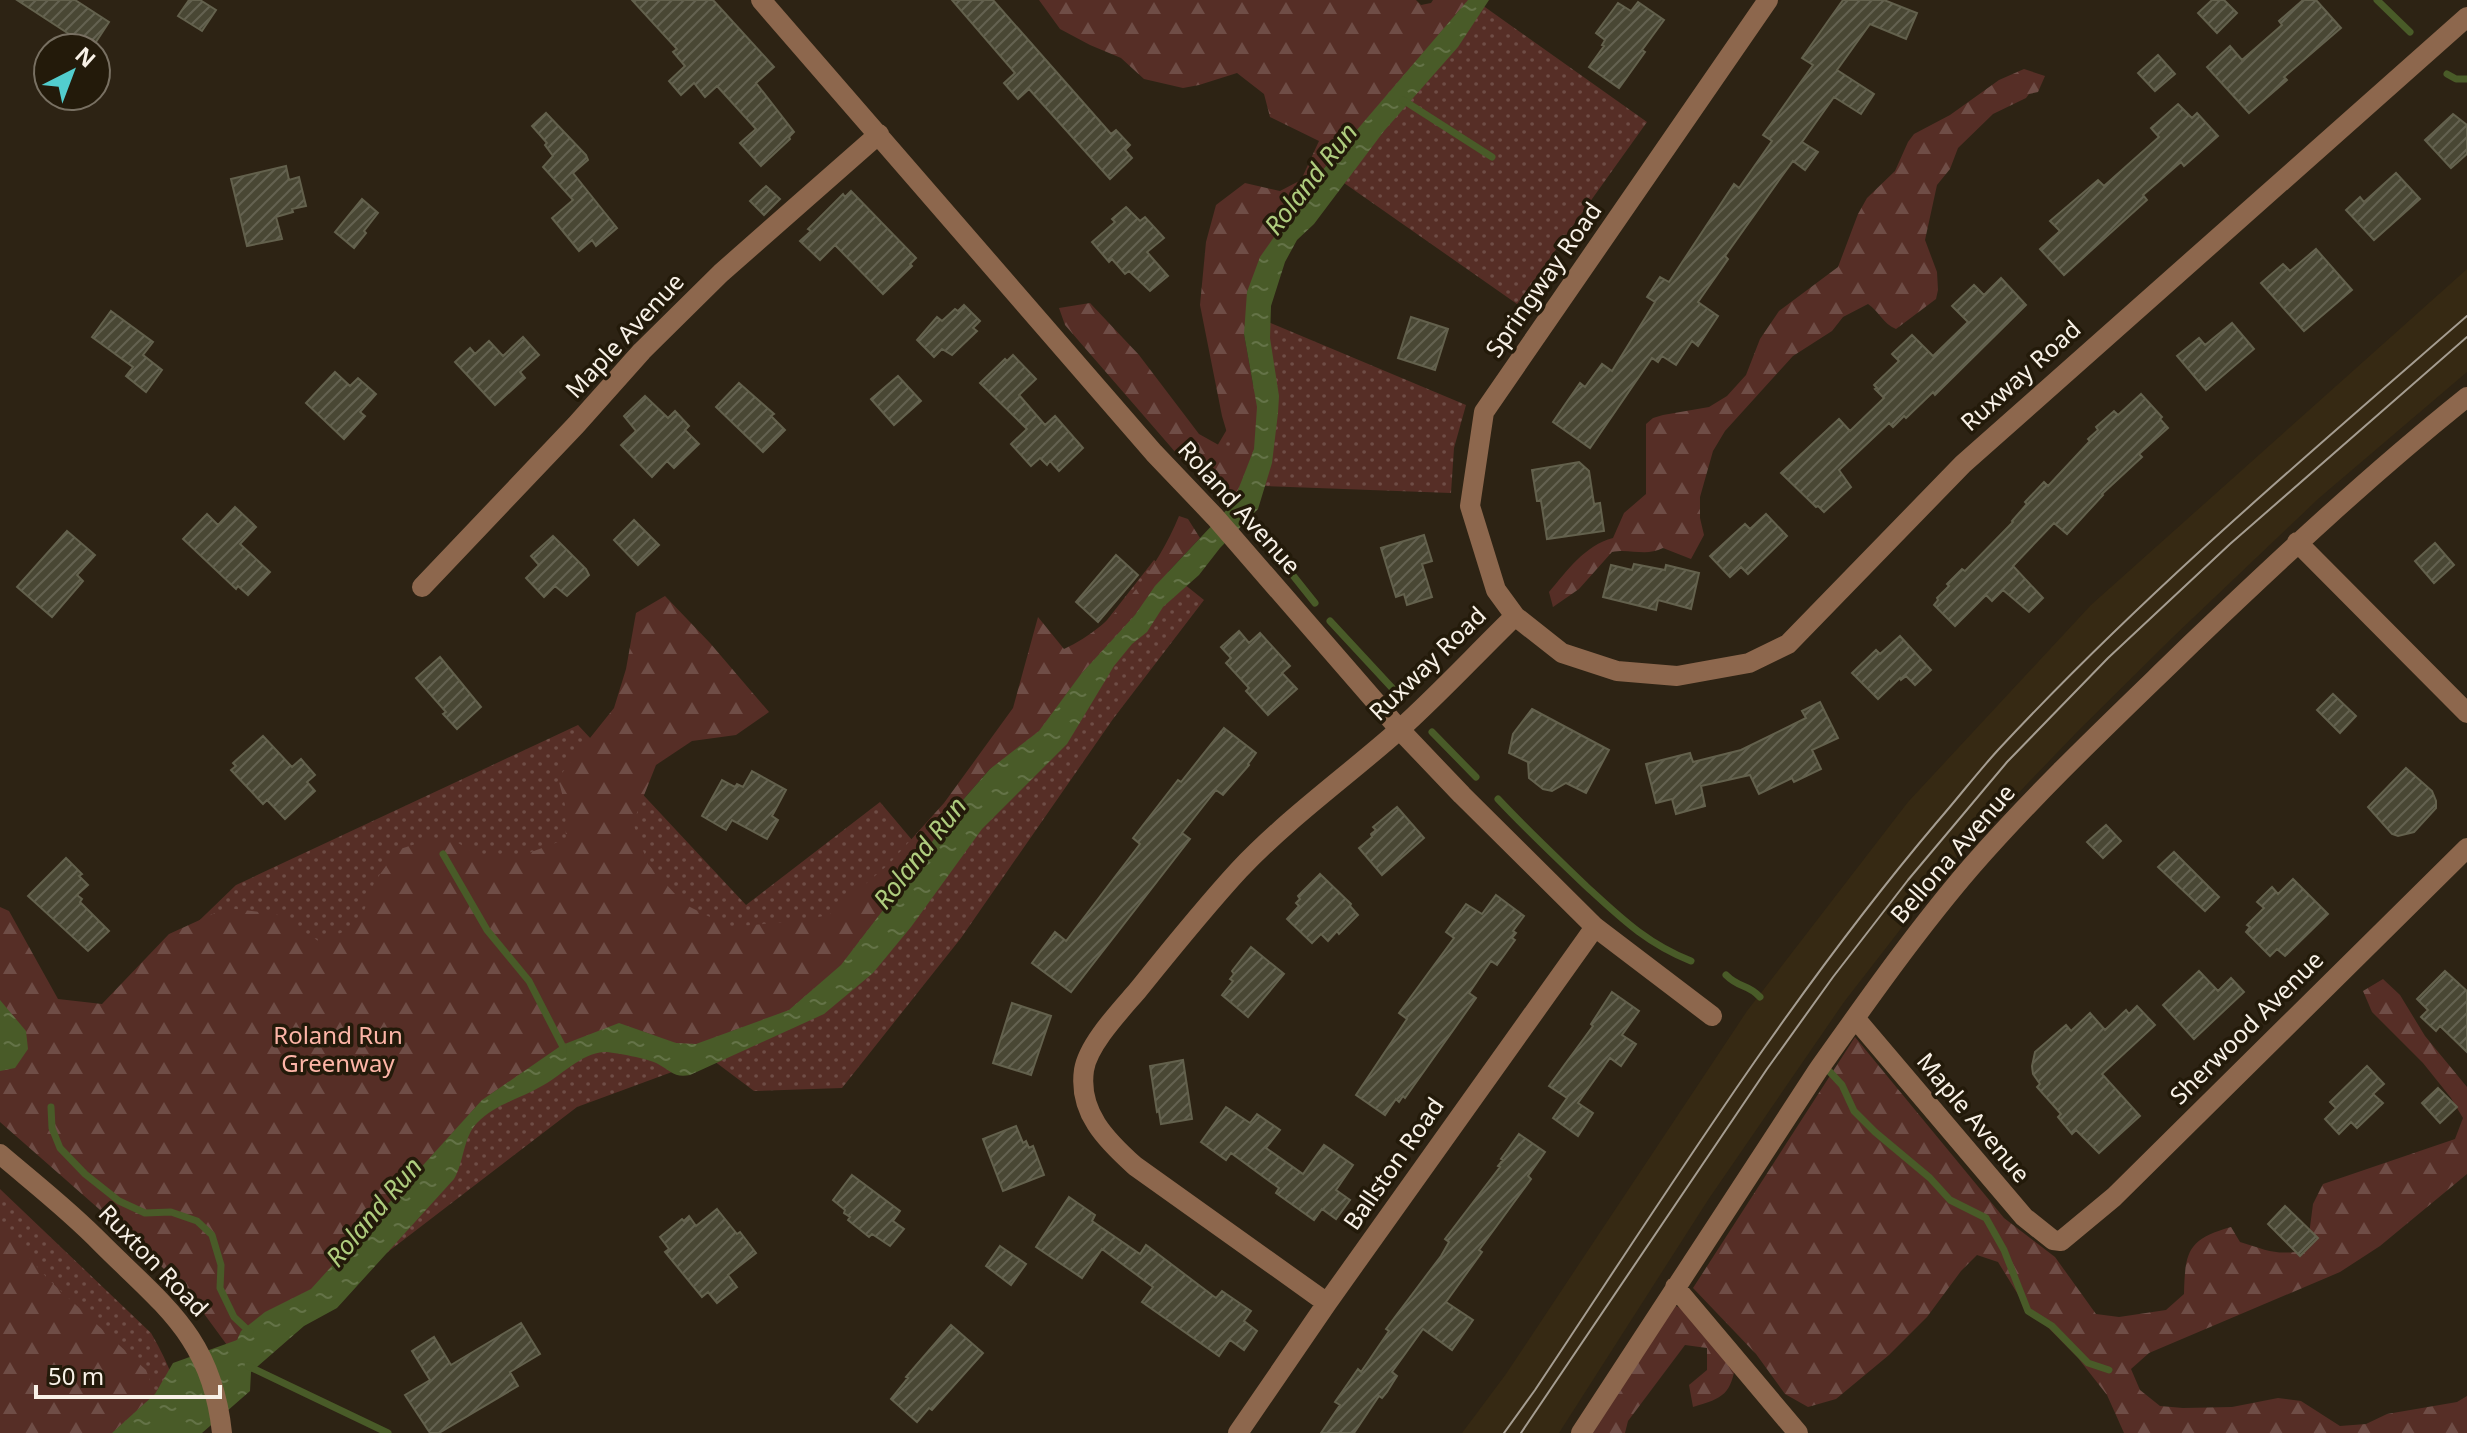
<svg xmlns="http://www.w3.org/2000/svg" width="2467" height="1433" viewBox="0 0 2467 1433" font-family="'Noto Sans',sans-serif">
  <defs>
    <pattern id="grass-dots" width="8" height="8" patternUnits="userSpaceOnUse" patternTransform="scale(2)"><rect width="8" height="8" fill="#562e26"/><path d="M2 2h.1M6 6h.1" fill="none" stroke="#6f4d46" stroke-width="1.8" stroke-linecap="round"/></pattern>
    <pattern id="forest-firs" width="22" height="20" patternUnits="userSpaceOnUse" patternTransform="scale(2)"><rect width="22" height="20" fill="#562e26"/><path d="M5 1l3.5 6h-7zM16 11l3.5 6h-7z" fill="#6f4d46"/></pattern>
    <pattern id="water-ripples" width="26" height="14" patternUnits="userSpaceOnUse" patternTransform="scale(2)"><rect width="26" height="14" fill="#495b28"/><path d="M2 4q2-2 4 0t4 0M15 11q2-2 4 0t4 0" fill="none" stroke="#647347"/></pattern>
    <pattern id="building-hatch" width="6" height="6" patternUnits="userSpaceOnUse" patternTransform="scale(2)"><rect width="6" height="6" fill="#494734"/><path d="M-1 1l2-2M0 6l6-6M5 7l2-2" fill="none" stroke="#646251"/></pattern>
  </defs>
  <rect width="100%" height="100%" fill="#2d2314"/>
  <path fill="#362913" d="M2467,269V372L2318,499L2173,637L2077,732L1955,859L1844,1002L1708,1200L1559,1433H1462L1506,1374L1747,1011L1908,802L2091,605Z"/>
  <path fill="url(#grass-dots)" d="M1457,0H1475L1647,122L1517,304L1324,169Z
    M1261,319L1466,405L1454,448L1451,493L1235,485L1210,458L1258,377Z
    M1154,560L1204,600L1113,719L961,938L842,1088L754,1091L710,1058L577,1107L239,1366L221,1323L3,1110L236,885L578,725L746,905L880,802L918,847L942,831Z
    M0,1189L151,1333C170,1365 181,1396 188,1433H0Z"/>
  <path fill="url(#forest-firs)" d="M1039,0H1416L1421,5L1431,3L1433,0H1468L1314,180L1244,334L1257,407L1254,449L1236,496L1183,461L1065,325L1059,308L1090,303L1139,355L1199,434L1233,453L1222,416L1200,305L1206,242L1216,205L1245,183L1280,191L1301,180L1319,141L1270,117L1264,94L1237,73L1199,85L1183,88L1144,79L1121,58L1090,45L1060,29Z
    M2024,69L2045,76L2038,92L2029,94L2026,98L1993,114L1958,148L1950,169L1937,185L1925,240L1937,272L1938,290L1936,299L1896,329C1883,324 1879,311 1868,304L1843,317L1832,331L1793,356L1725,431L1713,451L1700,497V518L1704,535L1691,559L1663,548C1645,557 1630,548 1612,552L1579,589L1553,607L1549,592C1567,571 1585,545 1613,538L1624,513L1646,494V424L1653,418L1663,415L1709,407L1727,396L1746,375L1760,339L1779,311L1838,267L1858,214L1867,198L1895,171L1908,142L1914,134L1950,115L1999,80Z
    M1179,516L1188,519L1200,538L1155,586L1135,614L1081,674L1039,731L990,769L948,817L916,867L841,965L789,1010L696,1044L676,1043L619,1023L562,1045L482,1100L311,1289L265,1312L238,1340L227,1345L191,1296L140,1245L0,1122V907L9,911L58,999L102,1004L169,934L226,908L276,914L320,942L359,925L374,883L397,850L422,842L455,841L479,856L526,854L566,839L565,805L558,778L614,708L626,669L636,613L665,596L710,643L769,712L736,735L692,741L656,765L633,823L648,864L684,904L730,927L796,921L829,915L889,864L944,803L1013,708L1038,617L1064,649C1116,626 1158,567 1179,516Z
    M2383,979L2400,995L2425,1036L2467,1087V1174L2380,1246L2340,1272L2149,1353L2131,1369L2140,1390L2160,1406L2183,1408L2232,1407L2278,1398L2301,1401L2340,1426L2366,1424L2387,1414L2457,1402L2467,1396V1433H2124L2107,1395L2078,1358L2022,1301L1998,1262L1977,1255L1961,1271L1927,1317L1889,1355L1836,1399L1808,1407L1785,1394L1756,1354L1693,1288L1855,1037L2004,1218L2055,1257L2096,1314L2119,1317L2166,1310L2184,1294C2185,1251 2188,1239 2231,1227L2240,1242C2269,1251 2277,1256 2307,1250L2313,1204L2323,1184L2455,1139L2463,1118L2451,1098L2423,1063L2372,1012L2363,991Z
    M0,1225L48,1279L146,1370L155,1394L112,1433H0Z
    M1670,1303L1688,1312L1736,1362C1731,1394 1724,1398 1693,1407L1689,1385L1707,1370V1348L1685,1345L1628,1421L1625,1433H1590Z"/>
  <path fill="url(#water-ripples)" d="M1468,0H1489L1458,47L1384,131L1314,224L1297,240L1285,262L1271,306L1270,338L1279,396L1278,413L1272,463L1258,509L1220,548L1199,575L1163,607L1147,632L1132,644L1114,666L1067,744L982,829L911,927L873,973L824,1014L690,1075C674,1078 671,1071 658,1064C650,1059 614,1052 604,1052C581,1053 560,1077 540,1087C519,1099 494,1105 477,1123C463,1137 464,1163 454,1179L337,1308L304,1326L251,1372L250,1391L202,1433H112L155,1394L173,1363L237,1340L241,1331L265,1312L311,1289L482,1100L562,1045L619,1023L676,1043L696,1044L789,1010L841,965L916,867L948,817L990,769L1039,731L1081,674L1135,615L1155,586L1233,503L1254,449L1257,407L1244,334L1247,292L1260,257L1314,180Z
    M0,1000L26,1031L28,1049L15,1068L0,1071Z"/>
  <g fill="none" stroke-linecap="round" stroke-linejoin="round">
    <path stroke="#495b28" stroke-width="7" d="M2377,0L2410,32
      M2447,74L2456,79H2467
      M1403,100L1492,157
      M1244,514L1315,603
      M1330,621L1394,690
      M1432,732L1476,777
      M1498,799C1526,829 1556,857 1586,886C1621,918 1646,943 1691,961
      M443,854L487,930L529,981L563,1047V1053
      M1726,975C1740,989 1747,983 1760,997
      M1829,1071L1842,1085L1854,1111L1875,1132L1930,1178L1950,1200L1986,1218L2004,1250L2028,1311L2052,1326L2088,1363L2109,1370
      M51,1107L52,1128L60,1148L85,1174L119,1201L145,1213L171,1212L197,1221L212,1235L221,1265L220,1288L234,1317L250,1332
      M248,1366L388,1433"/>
  </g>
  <path fill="url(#building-hatch)" stroke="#63614d" stroke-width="2" d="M17,0H75L109,22L92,48H62L69,34Z
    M189,0H200L216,10L202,31L178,16Z
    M632,0H713L774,67L756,83L794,132L789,137L790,139L761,166L740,143L756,129L717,86L705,97L694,83L681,95L669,81L685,66L673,52L677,49Z
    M952,0H993L1111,134L1116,130L1130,145L1125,150L1132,158L1110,179L1029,89L1018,99L1004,83L1015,73Z
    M1843,0H1884L1917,13L1906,39L1870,24L1837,70L1874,94L1861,114L1834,97L1802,142L1818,152L1805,170L1793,161L1782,176L1725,256L1728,259L1698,302L1718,316L1698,346L1692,341L1676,365L1662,356L1658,362L1652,358L1590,448L1553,422L1580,383L1585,387L1602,364L1612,371L1655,302L1647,297L1660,277L1669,282L1734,184L1739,188L1772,141L1763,135L1813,65L1802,58Z
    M2212,0H2224L2237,13L2217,33L2198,13Z
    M2303,0H2316L2341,28L2284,77L2287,80L2249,113L2207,67L2230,46L2242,60L2282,25L2279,21Z
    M1638,2L1664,20L1642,50L1645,52L1619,88L1589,67L1604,46L1602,45L1605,40L1596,33L1618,3L1631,11Z
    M2158,55L2175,74L2155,91L2138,73Z
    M2178,104L2192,118L2197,113L2218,136L2184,166L2181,162L2143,195L2147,200L2064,275L2040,249L2060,231L2050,221L2098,180L2104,186L2159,137L2151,128Z
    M546,113L586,155L588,160L573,173L617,228L596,246L592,240L579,251L552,218L573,200L543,167L553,156L545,145L547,143L532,126Z
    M2453,114L2467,125V154L2451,168L2425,140Z
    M286,166L289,180L299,177L306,206L292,209L293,212L276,217L282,239L247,246L231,179Z
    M2396,173L2420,199L2374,240L2346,210L2360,197L2364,202Z
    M766,186L780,199L764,215L750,201Z
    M851,191L916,258L910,264L912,266L883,294L835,245L820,260L800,241L811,231L808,229L843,194L845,197Z
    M362,199L378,213L364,231L366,233L354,248L335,232Z
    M1126,207L1140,221L1145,217L1164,238L1147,252L1168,276L1150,291L1129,271L1125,274L1112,259L1109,262L1092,242L1115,222L1112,219Z
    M2316,249L2352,290L2304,331L2261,283L2283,264L2290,271Z
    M2001,278L2026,305L1935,395L1933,392L1906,418L1904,416L1893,427L1889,423L1839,470L1851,487L1824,512L1818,506L1816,507L1781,473L1839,419L1850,431L1884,398L1875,389L1877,388L1874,385L1899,361L1892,354L1912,335L1933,356L1968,322L1952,306L1974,285L1984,295Z
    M964,305L980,321L973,328L977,331L952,355L942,349L934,357L917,340L937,317L942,321L955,309L958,311Z
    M111,311L153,342L143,355L162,370L146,392L126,376L133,367L92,337Z
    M1411,317L1448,329L1435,370L1398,358Z
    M2232,323L2254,349L2206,390L2177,356L2199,338L2205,345Z
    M523,337L539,355L520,372L525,378L495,405L455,362L470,348L475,354L489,341L503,356Z
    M1013,355L1036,379L1019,395L1045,425L1055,416L1083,448L1059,471L1050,461L1047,465L1040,458L1031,466L1011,444L1027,429L980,383L1005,359L1007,361Z
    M335,372L350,386L358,378L376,394L360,412L365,416L344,439L306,403Z
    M898,376L921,401L894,425L871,399Z
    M739,383L774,414L771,416L785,430L763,452L716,407Z
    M2141,394L2162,417L2160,419L2168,428L2139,454L2142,457L2102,494L2103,495L2067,534L2054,523L2013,566L2043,598L2029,612L2003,590L1992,601L1986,595L1955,626L1934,605L1938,600L1937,598L1949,586L1947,584L1962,569L1965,571L2013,522L2012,521L2027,504L2025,502L2044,482L2048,486L2090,441L2088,439L2098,430L2096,427L2114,411L2118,415Z
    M645,396L668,418L675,411L689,426L685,430L699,444L674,468L667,461L652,477L621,445L636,431L624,416Z
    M1579,462L1589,471L1594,504L1600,503L1604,531L1547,539L1541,501H1537L1532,470Z
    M235,507L256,527L240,544L270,572L248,595L238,586L236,589L183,539L207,514L218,525Z
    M1766,514L1787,536L1748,574L1741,567L1730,577L1710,556L1745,524L1750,529Z
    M634,520L659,545L638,565L614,540Z
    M67,531L95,555L77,575L83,581L52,617L17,587Z
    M1424,535L1432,561L1422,564L1432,597L1407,605L1404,594L1396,597L1381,548Z
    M553,536L586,569L589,575L567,596L555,586L544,597L526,578L539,565L531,556Z
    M2435,543L2454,565L2434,583L2415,561Z
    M1116,555L1138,575L1098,622L1076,602Z
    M1634,564L1665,570L1666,565L1699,573L1691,609L1658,600L1656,610L1603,597L1611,565L1632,570Z
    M1239,631L1249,643L1260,633L1290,666L1282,673L1297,689L1268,715L1246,691L1249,688L1226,663L1231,658L1221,647Z
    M1900,636L1931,670L1915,685L1906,676L1901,680L1900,678L1878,699L1852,673L1876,650L1880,654Z
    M440,657L481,707L457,729L443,714L446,712L416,678Z
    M2333,694L2356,716L2340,733L2317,710Z
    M1820,702L1838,738L1812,750L1821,769L1794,782L1792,778L1759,794L1750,775L1701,786L1705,806L1676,814L1672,799L1656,803L1646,764L1690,753L1693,762L1741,750L1806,718L1802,711Z
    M1532,709L1609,750L1586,793L1566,783L1552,791L1543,789L1529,778L1528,762L1509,753L1513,734Z
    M1224,728L1256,753L1248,764L1249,765L1223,795L1216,790L1182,833L1190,839L1071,992L1032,963L1055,932L1066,941L1140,844L1133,838L1178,780L1181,782Z
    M263,736L292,767L301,759L315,775L307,782L315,791L285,819L267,800L263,804L231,770L236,766L233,763Z
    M2406,768L2432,791L2436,801V808L2414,832L2398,836L2392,834L2368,807Z
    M752,771L786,790L772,816L778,820L767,839L732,820L726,830L702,816L722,780L735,787L737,784L743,787Z
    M1397,807L1424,838L1382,875L1359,848L1372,837L1371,834L1376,830L1373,827Z
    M2106,825L2121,841L2103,858L2087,842Z
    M2174,852L2219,897L2205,911L2158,867Z
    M66,858L82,874L79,876L88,885L77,895L82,899L80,902L109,931L88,951L28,896Z
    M1320,874L1351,904L1350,906L1358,915L1339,934L1337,931L1328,941L1321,934L1312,943L1287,919L1299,906L1296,903L1300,899L1298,896Z
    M2293,879L2328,914L2285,956L2277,949L2270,956L2246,932L2250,927L2247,925L2264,908L2257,902L2272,887L2278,894Z
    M1496,895L1524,916L1513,931L1516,933L1512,938L1515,940L1497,965L1491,961L1469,993L1476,998L1405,1098L1403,1096L1399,1102L1396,1099L1385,1115L1356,1095L1407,1019L1399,1013L1454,938L1446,932L1466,904L1482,914Z
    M1251,947L1284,974L1248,1017L1222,995L1233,981L1230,979L1234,974L1232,971Z
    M2199,971L2218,991L2231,978L2244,992L2194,1039L2163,1005Z
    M2445,971L2467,991V1052L2440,1026L2436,1031L2421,1017L2428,1010L2417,999Z
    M1612,992L1639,1011L1622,1035L1636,1044L1621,1066L1610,1058L1578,1103L1593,1113L1578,1136L1553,1118L1567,1098L1549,1086L1593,1026L1591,1024Z
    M1012,1003L1051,1016L1031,1075L993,1063Z
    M2137,1006L2155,1025L2102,1074L2140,1116L2099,1153L2076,1130L2072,1134L2058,1117L2061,1114L2037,1087L2040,1084L2033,1074L2032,1066L2035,1052L2066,1025L2071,1031L2090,1013L2105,1030L2126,1010L2129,1014Z
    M1183,1060L1192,1119L1161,1124L1159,1111L1157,1112L1150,1066Z
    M2367,1066L2384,1084L2373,1094L2383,1103L2357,1128L2351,1122L2339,1134L2325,1119L2336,1108L2330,1102Z
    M2438,1088L2457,1107L2440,1123L2422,1103Z
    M1226,1107L1250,1123L1257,1114L1280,1130L1266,1148L1303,1174L1324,1145L1353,1165L1336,1190L1350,1200L1336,1219L1322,1209L1314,1220L1276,1193L1279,1188L1231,1153L1226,1160L1201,1142Z
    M1016,1126L1023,1143L1026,1141L1029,1148L1033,1146L1044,1175L1003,1191L983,1139Z
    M1519,1134L1545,1152L1528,1176L1531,1179L1479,1250L1482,1252L1446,1302L1473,1320L1452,1350L1423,1329L1392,1372L1397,1376L1387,1392L1382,1398L1379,1396L1354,1433H1321L1340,1405L1335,1402L1358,1369L1361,1372L1389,1331L1386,1329L1441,1256L1449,1242L1445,1239L1500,1167L1498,1166L1503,1160L1501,1159Z
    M852,1175L900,1211L893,1221L904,1229L890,1246L872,1234L869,1237L848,1220L850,1217L844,1213L845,1210L833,1200Z
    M1069,1197L1095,1215L1092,1221L1140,1254L1146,1245L1216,1298L1222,1291L1251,1311L1244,1321L1257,1331L1244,1350L1230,1340L1219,1356L1142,1302L1153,1287L1102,1249L1082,1278L1036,1247Z
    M2285,1206L2318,1238L2300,1256L2268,1224Z
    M717,1209L737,1234L740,1232L756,1253L728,1275L737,1287L717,1303L708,1292L702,1297L665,1252L669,1249L660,1237L682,1219L684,1221L689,1216L696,1226Z
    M1000,1246L1026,1264L1011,1285L986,1266Z
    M521,1323L540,1354L510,1372L518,1386L439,1433H430L405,1395L430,1380L412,1351L434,1337L451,1365Z
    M951,1325L983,1353L932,1410L929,1408L917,1422L891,1399L908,1378L906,1377Z"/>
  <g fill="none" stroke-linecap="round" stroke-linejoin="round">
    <path stroke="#8d674d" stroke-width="20" d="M761,0L1154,453L1215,517L1400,730L1462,795L1595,927L1712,1016
      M1768,0L1484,412L1470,506L1496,590L1515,616L1562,653L1617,671L1677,676L1749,663L1788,644L1963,464L2467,17
      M2297,542L2467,713
      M422,587L576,425L642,351L721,273L879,134
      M1855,1018L2024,1217L2053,1240L2061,1241L2114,1197L2467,848
      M0,1154C34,1183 70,1211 101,1243C164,1306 212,1337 222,1433
      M1675,1287L1798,1433
      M1327,1303L1135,1166C1106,1140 1078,1112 1084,1070C1088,1044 1121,1010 1138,990C1171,949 1204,908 1239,870C1287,819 1347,776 1399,730C1439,694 1476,654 1515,616
      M1238,1433L1327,1303L1595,927
      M1581,1433L1818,1070C1867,1001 1916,931 1971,867C2040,788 2117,716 2192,643C2281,558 2371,474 2467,397"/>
    <path stroke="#a59d91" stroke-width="2" d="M1504,1433L1535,1390C1664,1197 1787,999 1937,822C1958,798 1977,773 1998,750C2143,594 2306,456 2467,316
      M1521,1433L1767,1069L1833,977L1908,880L2007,762L2108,658L2230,544L2467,337"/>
  </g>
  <g text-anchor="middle" stroke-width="7" stroke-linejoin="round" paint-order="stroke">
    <g font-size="24" fill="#f8f1e7" stroke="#231a0a">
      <text transform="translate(1544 280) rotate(-55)" y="8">Springway Road</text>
      <text transform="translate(625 336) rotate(-47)" y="8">Maple Avenue</text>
      <text transform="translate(2021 376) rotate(-42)" y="8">Ruxway Road</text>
      <text transform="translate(1239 508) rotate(48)" y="8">Roland Avenue</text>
      <text transform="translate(1428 664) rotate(-44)" y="8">Ruxway Road</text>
      <text transform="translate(1953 854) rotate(-49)" y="8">Bellona Avenue</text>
      <text transform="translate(2247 1028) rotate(-45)" y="8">Sherwood Avenue</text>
      <text transform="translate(1973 1118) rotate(50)" y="8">Maple Avenue</text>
      <text transform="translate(1394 1164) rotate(-55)" y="8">Ballston Road</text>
      <text transform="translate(153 1261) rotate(46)" y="8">Ruxton Road</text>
    </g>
    <g font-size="24" fill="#fdb5a7" stroke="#231a0a">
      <text x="338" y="1044">Roland Run<tspan x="338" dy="28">Greenway</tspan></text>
    </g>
    <g font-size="26" font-style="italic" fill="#afcd7e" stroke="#231a0a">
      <text transform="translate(1311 179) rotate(-52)" y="9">Roland Run</text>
      <text transform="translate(920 853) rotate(-52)" y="9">Roland Run</text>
      <text transform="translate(374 1212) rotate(-50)" y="9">Roland Run</text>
    </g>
  </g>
  <g transform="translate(72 72) rotate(42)"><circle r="38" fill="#231a0a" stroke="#787062" stroke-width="2"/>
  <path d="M0-6L14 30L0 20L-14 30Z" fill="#52cdce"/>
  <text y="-12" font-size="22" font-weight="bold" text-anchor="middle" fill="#f8f1e7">N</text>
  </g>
  <path d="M36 1385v12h184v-12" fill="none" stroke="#f8f1e7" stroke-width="4"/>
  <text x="48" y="1385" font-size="24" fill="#f8f1e7" stroke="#231a0a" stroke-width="6" paint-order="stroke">50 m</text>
</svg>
